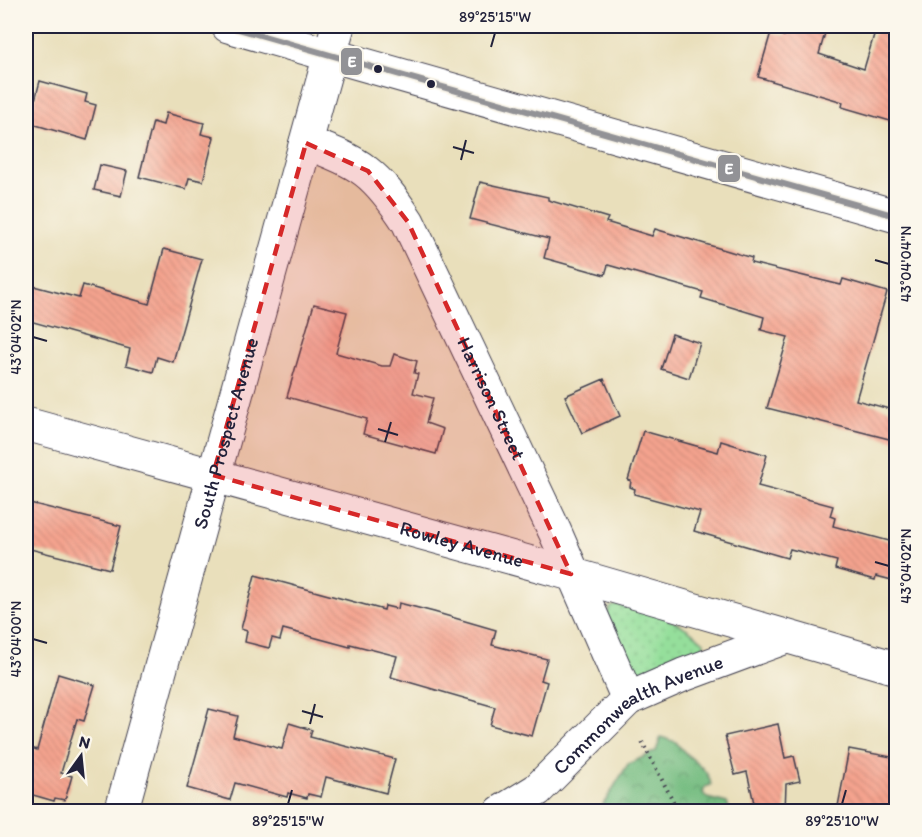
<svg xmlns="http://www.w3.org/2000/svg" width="922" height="837" viewBox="0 0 922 837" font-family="Itim,sans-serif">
  <defs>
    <pattern id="grass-dots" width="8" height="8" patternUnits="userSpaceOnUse" patternTransform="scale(1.5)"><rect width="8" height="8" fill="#95df9b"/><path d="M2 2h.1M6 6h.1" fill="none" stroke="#80bf86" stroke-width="1.8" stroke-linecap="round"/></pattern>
    <pattern id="forest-crowns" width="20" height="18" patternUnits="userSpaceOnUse" patternTransform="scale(1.5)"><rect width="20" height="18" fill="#78be83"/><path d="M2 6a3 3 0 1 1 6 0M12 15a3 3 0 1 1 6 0" fill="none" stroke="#629a6c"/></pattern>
    <pattern id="building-back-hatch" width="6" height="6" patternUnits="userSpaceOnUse" patternTransform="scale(1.5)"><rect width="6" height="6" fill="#f4a38e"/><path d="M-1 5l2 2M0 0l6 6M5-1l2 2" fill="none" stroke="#d18c7b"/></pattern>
  </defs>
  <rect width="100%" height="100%" fill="#fbf7ec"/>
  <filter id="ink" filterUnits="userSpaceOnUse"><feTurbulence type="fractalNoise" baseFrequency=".0167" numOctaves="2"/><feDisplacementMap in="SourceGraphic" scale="12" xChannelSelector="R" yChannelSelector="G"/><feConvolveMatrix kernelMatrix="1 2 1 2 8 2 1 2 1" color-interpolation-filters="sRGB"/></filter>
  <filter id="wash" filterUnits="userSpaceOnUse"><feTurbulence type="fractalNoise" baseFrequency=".008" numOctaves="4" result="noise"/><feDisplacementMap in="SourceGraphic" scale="24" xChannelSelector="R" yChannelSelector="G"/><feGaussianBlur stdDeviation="1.35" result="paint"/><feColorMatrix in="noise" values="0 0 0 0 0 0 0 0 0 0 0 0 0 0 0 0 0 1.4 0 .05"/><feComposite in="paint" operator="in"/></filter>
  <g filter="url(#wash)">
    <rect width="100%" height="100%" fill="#e9dfbb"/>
    <path fill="url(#grass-dots)" stroke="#5c806b" stroke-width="1.5" d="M617,605C649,609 680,620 704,642L703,650C690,656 644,678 634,673L606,615L611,607Z"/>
    <path fill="url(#forest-crowns)" stroke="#4d705f" stroke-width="1.5" d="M661,737L676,742C686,759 708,765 711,785L705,787L703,793L707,798L727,803L730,811L665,812L647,808L643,811H599L628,764L656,751Z"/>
    <g id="blocks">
      <path fill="url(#building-back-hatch)" d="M799,26H827L819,54L864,69L876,28L897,34V123L842,107L843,102L758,77L771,32L784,36L787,28L798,31Z
        M40,81L87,94L85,102L96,105L87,140L29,123Z
        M166,113L204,123L201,134L214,137L203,181L189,178L186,189L139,177L153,122L163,125Z
        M100,165L127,171L121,196L94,190Z
        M480,182L548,197V200L608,218L606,222L652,236L655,229L752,258L751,263L841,285L843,279L887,292L856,400L897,411V441L767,408L788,337L761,330L764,317L701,298L703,292L608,265L605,275L544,258L549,239L470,219Z
        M164,249L202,259L173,362L157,357L153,372L126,365L130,349L26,320V284L79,298L83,285L149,304Z
        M314,304L347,312L336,353L382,366H390L394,354L417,361L414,373L418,374L413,393L433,398L426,423L443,429L436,454L363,434L367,419L287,397Z
        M672,334L700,343L689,378L661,369Z
        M604,379L620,416L582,433L565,396Z
        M643,431L718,452L721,441L767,455L758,486L833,506L830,516L835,518L833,526L897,543V562L892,580L876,576L875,580L835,569L837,561L790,549L787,558L694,531L700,512L634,494L635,489L630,487L631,481L628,480Z
        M26,502L121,526L110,569L26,548Z
        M255,575L384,610L385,606L398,609L399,603L434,612L496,630L492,645L547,659L541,680L547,682L532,736L490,725L495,707L391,677L397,656L350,644V647L283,629L280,640L272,638L269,648L245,642L247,631L241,629Z
        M58,674L95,685L84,721L77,719L61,773L72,776L65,800L55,798L54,801L26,793V746L37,750Z
        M209,709L238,716L233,736L282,749L289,723L312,730L310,737L395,759L386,793L326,777L321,797L308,794L307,798L288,793L287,797L235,783L230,800L187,788Z
        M778,724L785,758L794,756L800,781L786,784L785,812H756L747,772L735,775L725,736Z
        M849,749L897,758V812H853L854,808L838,806Z"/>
    </g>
  </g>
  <g filter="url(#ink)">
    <use href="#blocks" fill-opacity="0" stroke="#403e4e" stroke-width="1.5"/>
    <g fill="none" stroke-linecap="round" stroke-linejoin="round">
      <defs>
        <g id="minor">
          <path id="s1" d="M306,143C361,162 376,173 408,222L555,532L628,699"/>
          <path id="s2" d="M26,424L571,574L896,668"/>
          <path id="s3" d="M121,812L338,26"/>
          <path id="s4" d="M501,812L537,790L628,699L683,675L786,637"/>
        </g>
        <path id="major" d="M228,26L896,216"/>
      </defs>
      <use href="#minor" stroke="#403e4e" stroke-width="35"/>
      <use href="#major" stroke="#403e4e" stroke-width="35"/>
      <path stroke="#403e4e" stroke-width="4" stroke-dasharray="1.5 4.5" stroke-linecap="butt" d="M642,742L679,812"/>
      <use href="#minor" stroke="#fff" stroke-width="33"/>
      <use href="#major" stroke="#fff" stroke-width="33"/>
      <defs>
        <path id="bus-1" d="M228,26L896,216"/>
      </defs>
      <use href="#bus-1" stroke="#fbf7ec" stroke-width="10"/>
      <use href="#bus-1" stroke="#929296" stroke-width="6"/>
    </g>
  </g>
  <path fill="#d62828" fill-opacity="0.2" stroke="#d62828" stroke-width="4.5" stroke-dasharray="12 8" stroke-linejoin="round" d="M306,143L368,171L408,222L571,574L213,475Z"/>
  <path fill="none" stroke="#22223b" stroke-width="2" d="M491,47L495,33M453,147L474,153M461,160L466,140M875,260L889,264M33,337L47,341M378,429L398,435M385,442L391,422M875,562L889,566M33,639L47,643M302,711L323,717M310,724L315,704M288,804L292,790M842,804L846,790"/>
  <g fill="#22223b" stroke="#fbf7ec" stroke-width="2">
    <circle cx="378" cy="69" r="5"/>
    <circle cx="431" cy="84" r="5"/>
  </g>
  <g text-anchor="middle" stroke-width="4.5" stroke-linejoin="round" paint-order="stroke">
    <g font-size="20" fill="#22223b" stroke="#fbf7ec">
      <text dy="7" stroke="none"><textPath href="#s1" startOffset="328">Harrison Street</textPath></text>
      <text dy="7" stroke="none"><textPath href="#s3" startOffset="393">South Prospect Avenue</textPath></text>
      <text dy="7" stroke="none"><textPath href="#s2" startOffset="452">Rowley Avenue</textPath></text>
      <text dy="7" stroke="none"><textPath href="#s4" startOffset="171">Commonwealth Avenue</textPath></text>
    </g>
  </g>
  <g stroke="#fbf7ec" stroke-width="2">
    <rect x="340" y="47" width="23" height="29" rx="6" fill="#929296"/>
    <rect x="717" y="154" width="24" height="29" rx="6" fill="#929296"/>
  </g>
  <g font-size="16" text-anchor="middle" font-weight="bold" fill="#fff">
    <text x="352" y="67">E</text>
    <text x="729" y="174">E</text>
  </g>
  <rect width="922" height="837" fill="none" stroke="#fbf7ec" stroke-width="66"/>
  <g transform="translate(81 756) rotate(15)" stroke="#fbf7ec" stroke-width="4.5" paint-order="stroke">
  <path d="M0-4.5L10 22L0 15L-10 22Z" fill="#22223b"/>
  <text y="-9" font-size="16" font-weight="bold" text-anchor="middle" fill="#22223b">N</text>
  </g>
  <rect x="33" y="33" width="856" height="771" fill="none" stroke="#22223b" stroke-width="2"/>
  <g font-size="15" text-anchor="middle" fill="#22223b">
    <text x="495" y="22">89°25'15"W</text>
    <text transform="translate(906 264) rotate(-90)" y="5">43°04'04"N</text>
    <text transform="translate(16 337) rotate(-90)" y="5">43°04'02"N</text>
    <text transform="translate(906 566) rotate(-90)" y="5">43°04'02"N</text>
    <text transform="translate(16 639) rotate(-90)" y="5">43°04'00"N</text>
    <text x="288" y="826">89°25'15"W</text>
    <text x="842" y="826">89°25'10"W</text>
  </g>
</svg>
